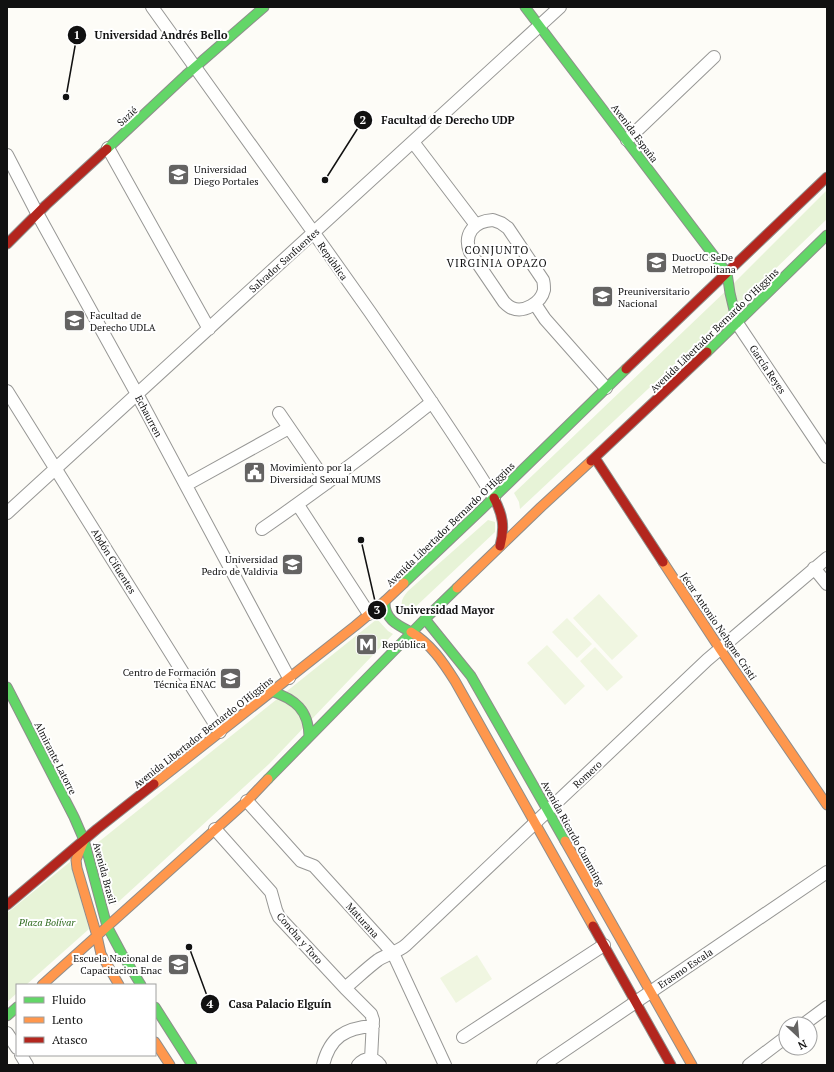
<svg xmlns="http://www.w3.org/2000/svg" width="834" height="1072" viewBox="0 0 834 1072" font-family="'PT Serif',serif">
  <rect width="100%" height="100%" fill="#fdfcf7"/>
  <path fill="#e7f3d7" d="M827,190V219L744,299L520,509L519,502L514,493L731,286Z
    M488,520L495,522V532L410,612L408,613L403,611C400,602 402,598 408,591Z
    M377,619L388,631L393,634L269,764L115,905L108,904L93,850L96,844Z
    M70,862L89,929L26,985H17V993L7,1002V913Z"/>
  <path fill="#f0f6e1" d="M599,594L638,636L612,660L573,618Z
    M567,618L592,644L577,658L552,632Z
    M547,645L585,686L565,705L527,663Z
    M595,647L623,677L607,691L580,661Z
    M477,955L492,979L456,1003L440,978Z"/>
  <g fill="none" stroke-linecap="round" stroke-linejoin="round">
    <defs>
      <path id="street" d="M152,7C225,109 298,210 370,312C412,373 455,434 494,498
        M627,140L714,57
        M413,142L476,225
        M108,148L209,329
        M7,155L37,213L137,394L289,678
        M493,220L501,223L508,228L543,280C544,283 544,287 544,290C541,303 524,313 512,308C509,307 506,304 504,302L470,252C463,234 474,221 493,220Z
        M535,304L545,319L606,388
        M737,323L827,457
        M7,391L220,732
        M279,413L327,483
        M186,485L289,428
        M298,505L369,614
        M7,513L560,7
        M262,529C320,489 377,446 432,402
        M814,568L827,584
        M247,801L301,861L314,866L393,953L445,1065
        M215,829L271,892L276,910L279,917L345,988L371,1014L373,1020L371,1059
        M345,988C356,979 367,968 378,960C387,954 398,952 406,945L707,660L827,558
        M804,1024L827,1007
        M7,1033L17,1048
        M463,1037L604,945
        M21,1055L27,1065
        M323,1065C330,1037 345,1028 373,1026
        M358,1065C365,1057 374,1057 380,1065
        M543,1065L827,872
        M749,1065L786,1037"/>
      <path id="fast" d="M525,7L727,273L730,293L737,323
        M107,149L186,75L264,7
        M707,352L827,235
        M404,583L482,509L626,369
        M385,601C384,619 397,625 411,632
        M425,619L471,676L565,841
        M7,687L74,817L84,840L107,926L122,954L141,985
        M271,691C295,699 309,710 309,737
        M268,779L425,619L457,588
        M155,1007L192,1065
        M7,1016L17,1007"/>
      <path id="slow" d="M663,562L720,649L827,805
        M457,588L541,507L591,461
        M411,632C431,644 443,662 455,681L593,926
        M154,784L355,626L385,601L404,583
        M84,840L76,860L77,868L97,936L101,954L119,985
        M565,841L692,1065
        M42,985L247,801L268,779
        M155,1042L170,1065"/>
      <path id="jam" d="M7,244L46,205L107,149
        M626,369L827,177
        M595,458L663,562
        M591,461L707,352
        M494,498C503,515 505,527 500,546
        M7,905L97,829L154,784
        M593,926L671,1065"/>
    </defs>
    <use href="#street" stroke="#979795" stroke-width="14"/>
    <use href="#fast" stroke="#8e8d8b" stroke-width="11"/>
    <use href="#slow" stroke="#8e8d8b" stroke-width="11"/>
    <use href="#jam" stroke="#8e8d8b" stroke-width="11"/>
    <use href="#street" stroke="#fffffe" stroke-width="12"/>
    <use href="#fast" stroke="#63d668" stroke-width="9"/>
    <use href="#slow" stroke="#ff974d" stroke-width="9"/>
    <use href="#jam" stroke="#b3261e" stroke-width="9"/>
  </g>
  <defs>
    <symbol id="university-square" viewBox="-11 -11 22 22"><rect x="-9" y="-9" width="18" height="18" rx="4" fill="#646362" stroke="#fff"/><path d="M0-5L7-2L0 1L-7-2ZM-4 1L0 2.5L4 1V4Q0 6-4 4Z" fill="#fff"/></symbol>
    <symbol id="civic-square" viewBox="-11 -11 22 22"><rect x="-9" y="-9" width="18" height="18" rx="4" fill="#646362" stroke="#fff"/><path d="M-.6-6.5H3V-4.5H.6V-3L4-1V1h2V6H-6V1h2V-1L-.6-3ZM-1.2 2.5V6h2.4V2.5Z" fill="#fff"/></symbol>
    <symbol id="metro-square" viewBox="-11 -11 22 22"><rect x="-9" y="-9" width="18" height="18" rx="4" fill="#646362" stroke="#fff"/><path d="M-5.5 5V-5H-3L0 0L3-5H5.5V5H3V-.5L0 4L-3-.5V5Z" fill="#fff"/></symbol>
  </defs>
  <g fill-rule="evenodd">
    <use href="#university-square" x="166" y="162" width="25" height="25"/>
    <use href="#university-square" x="644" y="250" width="25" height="25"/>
    <use href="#university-square" x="590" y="284" width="25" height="25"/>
    <use href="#university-square" x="62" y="308" width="25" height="25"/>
    <use href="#civic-square" x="242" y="460" width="25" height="25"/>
    <use href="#university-square" x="280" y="552" width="25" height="25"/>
    <use href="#metro-square" x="354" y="632" width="25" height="25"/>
    <use href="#university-square" x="218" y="666" width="25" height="25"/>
    <use href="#university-square" x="166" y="952" width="25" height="25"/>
  </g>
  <g text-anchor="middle" stroke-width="4" stroke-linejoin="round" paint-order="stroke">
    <g font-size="10" fill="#111" stroke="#fff">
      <text transform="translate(127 116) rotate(-42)" y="4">Sazié</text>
      <text transform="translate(635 133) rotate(53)" y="4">Avenida España</text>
      <text transform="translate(284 260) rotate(-42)" y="4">Salvador Sanfuentes</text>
      <text transform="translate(333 261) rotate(55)" y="4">República</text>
      <text transform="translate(714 330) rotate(-44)" y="4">Avenida Libertador Bernardo O'Higgins</text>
      <text transform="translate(768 369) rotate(56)" y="4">García Reyes</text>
      <text transform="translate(149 416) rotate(62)" y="4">Echaurren</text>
      <text transform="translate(450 524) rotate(-44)" y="4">Avenida Libertador Bernardo O'Higgins</text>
      <text transform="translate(114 561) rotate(58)" y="4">Abdón Cifuentes</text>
      <text transform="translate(719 626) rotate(56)" y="4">Jécar Antonio Nehgme Cristi</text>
      <text transform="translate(203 732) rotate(-38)" y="4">Avenida Libertador Bernardo O'Higgins</text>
      <text transform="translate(56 758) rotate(63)" y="4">Almirante Latorre</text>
      <text transform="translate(587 774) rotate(-43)" y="4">Romero</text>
      <text transform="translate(573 833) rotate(61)" y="4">Avenida Ricardo Cumming</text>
      <text transform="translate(105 873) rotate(75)" y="4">Avenida Brasil</text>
      <text transform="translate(363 920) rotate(48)" y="4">Maturana</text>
      <text transform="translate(300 938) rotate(49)" y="4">Concha y Toro</text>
      <text transform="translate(685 968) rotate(-34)" y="4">Erasmo Escala</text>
    </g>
    <g font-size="10" fill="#111" stroke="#fff" text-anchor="start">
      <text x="194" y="173">Universidad<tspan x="194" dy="12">Diego Portales</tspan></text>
      <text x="672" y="261">DuocUC SeDe<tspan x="672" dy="12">Metropolitana</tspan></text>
      <text x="618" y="295">Preuniversitario<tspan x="618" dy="12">Nacional</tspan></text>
      <text x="90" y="319">Facultad de<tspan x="90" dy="12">Derecho UDLA</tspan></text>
      <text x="270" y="471">Movimiento por la<tspan x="270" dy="12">Diversidad Sexual MUMS</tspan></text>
      <text x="278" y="563" text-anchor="end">Universidad<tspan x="278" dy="12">Pedro de Valdivia</tspan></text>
      <text x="382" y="648">República</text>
      <text x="216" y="676" text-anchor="end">Centro de Formación<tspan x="216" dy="12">Técnica ENAC</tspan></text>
      <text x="162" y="962" text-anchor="end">Escuela Nacional de<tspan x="162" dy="12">Capacitacion Enac</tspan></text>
    </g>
    <g font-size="10" font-style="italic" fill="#2f6b1f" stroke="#fff">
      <text x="47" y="926">Plaza Bolívar</text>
    </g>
    <g font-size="11" letter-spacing="1" fill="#111" stroke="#fff">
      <text x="497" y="254">CONJUNTO<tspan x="497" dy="13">VIRGINIA OPAZO</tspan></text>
    </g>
  </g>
  <path fill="none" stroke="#111" stroke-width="1.5" d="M66 97L77 35M325 180L363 120M361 540L377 610M189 947L210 1004"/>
  <g fill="#111" stroke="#fff" stroke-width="1.5">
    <circle cx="66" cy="97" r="4"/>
    <circle cx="325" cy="180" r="4"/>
    <circle cx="361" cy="540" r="4"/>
    <circle cx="189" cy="947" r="4"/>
    <circle cx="77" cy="35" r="10"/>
    <circle cx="363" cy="120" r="10"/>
    <circle cx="377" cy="610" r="10"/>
    <circle cx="210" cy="1004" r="10"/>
  </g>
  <g font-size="12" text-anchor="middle" font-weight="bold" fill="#fff">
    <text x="77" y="39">1</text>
    <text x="363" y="124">2</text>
    <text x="377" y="614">3</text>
    <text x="210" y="1008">4</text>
  </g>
  <g font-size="11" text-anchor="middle" font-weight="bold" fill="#111" stroke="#fff" stroke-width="4" stroke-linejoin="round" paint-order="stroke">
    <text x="161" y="39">Universidad Andrés Bello</text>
    <text x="448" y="124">Facultad de Derecho UDP</text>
    <text x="445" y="614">Universidad Mayor</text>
    <text x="280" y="1008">Casa Palacio Elguín</text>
  </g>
  <rect width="834" height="1072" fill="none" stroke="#111111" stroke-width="16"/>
  <rect x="16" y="984" width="140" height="72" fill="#ffffff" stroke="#a0a0a0"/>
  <rect x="24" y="997" width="20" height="6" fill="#63d668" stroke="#a0a0a0"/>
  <text x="52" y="1004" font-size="12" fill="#111111">Fluido</text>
  <rect x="24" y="1017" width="20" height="6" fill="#ff974d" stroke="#a0a0a0"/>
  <text x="52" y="1024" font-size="12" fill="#111111">Lento</text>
  <rect x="24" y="1037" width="20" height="6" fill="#b3261e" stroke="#a0a0a0"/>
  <text x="52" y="1044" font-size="12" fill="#111111">Atasco</text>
  <g transform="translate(798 1036) rotate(154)"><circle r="19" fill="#ffffff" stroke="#a0a0a0"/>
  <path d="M0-3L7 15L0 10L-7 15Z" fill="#646362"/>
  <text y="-6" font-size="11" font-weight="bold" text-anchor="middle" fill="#111111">N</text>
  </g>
</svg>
